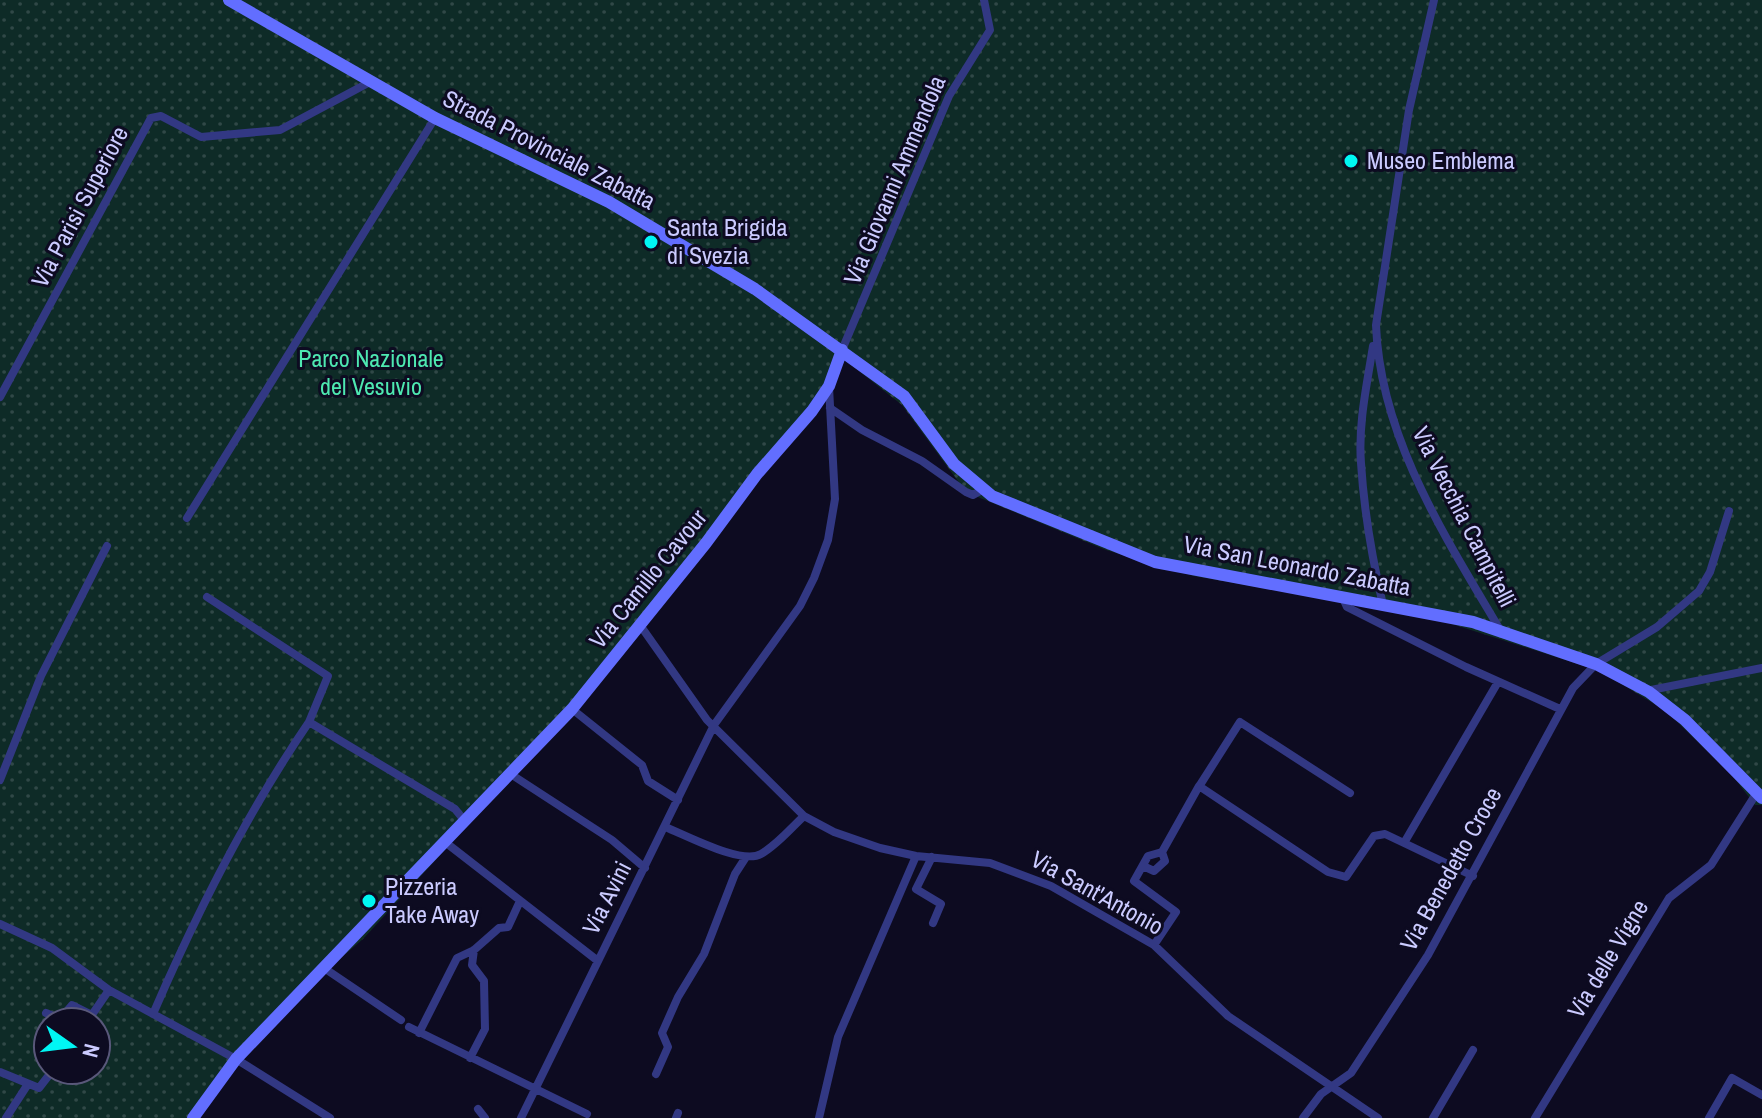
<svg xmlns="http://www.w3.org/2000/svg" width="1762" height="1118" viewBox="0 0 1762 1118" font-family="'Archivo Narrow',sans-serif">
  <defs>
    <pattern id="grass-dots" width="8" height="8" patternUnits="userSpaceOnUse" patternTransform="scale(2)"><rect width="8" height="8" fill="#0e2b27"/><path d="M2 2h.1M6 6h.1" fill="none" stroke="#304847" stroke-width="1.8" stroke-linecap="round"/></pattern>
  </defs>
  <rect width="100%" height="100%" fill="#0d0b21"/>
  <path fill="url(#grass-dots)" fill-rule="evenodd" d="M0,0H1762V805H1755L1732,775L1666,711L1600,671L1430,617L1194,576L1106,550L966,492L902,405L845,360L819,407L498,792L363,939L279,1011L198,1118H0ZM48,1022H96V1070H48Z"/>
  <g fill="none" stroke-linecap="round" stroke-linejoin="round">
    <path stroke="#323883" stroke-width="8" d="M1434,0L1409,110L1376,325C1380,436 1444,535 1499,628
      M1373,346C1367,384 1358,424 1361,463C1364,511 1372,558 1383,605
      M842,350L949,96L990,30L984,0
      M0,397L151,118L161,116L201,137L280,130L370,82
      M830,408L862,430L922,461L966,492L973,495L982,490
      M187,518L435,118
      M1342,596L1347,607L1466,667L1560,709
      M207,597L328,676L309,722
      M640,625L707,720L804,816L834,832L880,848L916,856L990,863L1051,886L1154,945L1228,1016L1378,1118
      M1646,691L1762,668
      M572,709L642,765L648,781L678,800
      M509,773L612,840L645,868
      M0,780L41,676L107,546
      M1200,785L1240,722L1350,793
      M665,827C686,835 741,865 761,854C777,845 791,828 804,816
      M445,842L598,961
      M1404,843L1473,876
      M932,857L916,889L941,904L933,923
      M1143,866L1154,871L1165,861L1162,852L1199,786L1328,872L1346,877L1374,836L1385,834L1404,843L1498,682
      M0,924L52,948L109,990L236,1059L330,1118
      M1154,945L1176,912L1134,881L1148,856L1162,852
      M324,968L401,1020
      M46,1013L60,1019L72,1005L92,1015
      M153,1014C197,912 246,814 309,722L455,809L464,820
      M87,1022L109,990
      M409,1027L587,1114
      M419,1033L457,958L474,950L499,928L508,927L520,901
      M470,1058L485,1029L484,981L472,965L474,950
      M0,1072L39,1088L53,1070
      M656,1074L668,1047L662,1033L678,997L704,954L735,874L746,857
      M478,1109L485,1118
      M6,1118L28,1084
      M521,1118L714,725L800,606L814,578L828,540L835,499L829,387
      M676,1118L678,1113
      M819,1118L838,1037L916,856
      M1303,1118L1321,1094L1351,1073L1428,955L1573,688L1596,664L1657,627L1699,591L1710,572L1729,511
      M1433,1118L1473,1050
      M1535,1118L1669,898L1711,865L1756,794
      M1709,1118L1732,1078L1762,1095"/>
    <path stroke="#626eff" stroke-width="12" d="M229,0L435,118L609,202L755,289L904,396L954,464L992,496L1155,562L1473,622L1596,664L1649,692L1685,720L1762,798
      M193,1118L236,1059L572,709L706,543L757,474L812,411L829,386L842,350"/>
  </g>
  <g fill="#00f6f4" stroke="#0d0b21" stroke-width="3">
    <circle cx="1351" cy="161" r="8"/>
    <circle cx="651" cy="242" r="8"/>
    <circle cx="369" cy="901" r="8"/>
  </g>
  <g text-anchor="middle" stroke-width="6" stroke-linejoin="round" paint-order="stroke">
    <g font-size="24" fill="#cbcbff" stroke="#0d0b21">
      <text transform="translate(549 150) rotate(27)" y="8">Strada Provinciale Zabatta</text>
      <text transform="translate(895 180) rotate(-67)" y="8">Via Giovanni Ammendola</text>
      <text transform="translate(80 207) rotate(-62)" y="8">Via Parisi Superiore</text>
      <text transform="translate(1464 517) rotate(63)" y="8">Via Vecchia Campitelli</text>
      <text transform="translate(1297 566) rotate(11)" y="8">Via San Leonardo Zabatta</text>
      <text transform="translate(648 579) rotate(-51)" y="8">Via Camillo Cavour</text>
      <text transform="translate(1451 869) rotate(-61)" y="8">Via Benedetto Croce</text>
      <text transform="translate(1097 893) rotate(29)" y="8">Via Sant'Antonio</text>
      <text transform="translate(607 898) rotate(-63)" y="8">Via Avini</text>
      <text transform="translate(1608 959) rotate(-59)" y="8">Via delle Vigne</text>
    </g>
    <g font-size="24" fill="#cbcbff" stroke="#0d0b21" text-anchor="start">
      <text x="1367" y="169">Museo Emblema</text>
      <text x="667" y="236">Santa Brigida<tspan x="667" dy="28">di Svezia</tspan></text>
      <text x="385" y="895">Pizzeria<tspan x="385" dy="28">Take Away</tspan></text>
    </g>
    <g font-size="24" fill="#4ee8b1" stroke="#0d0b21">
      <text x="371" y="367">Parco Nazionale<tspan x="371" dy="28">del Vesuvio</tspan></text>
    </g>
  </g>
  <g transform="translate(72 1046) rotate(104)"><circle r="38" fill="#0d0b21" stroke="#59587a" stroke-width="2"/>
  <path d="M0-6L14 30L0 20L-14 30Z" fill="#00f6f4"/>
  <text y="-12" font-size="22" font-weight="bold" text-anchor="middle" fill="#cbcbff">N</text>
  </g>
</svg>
